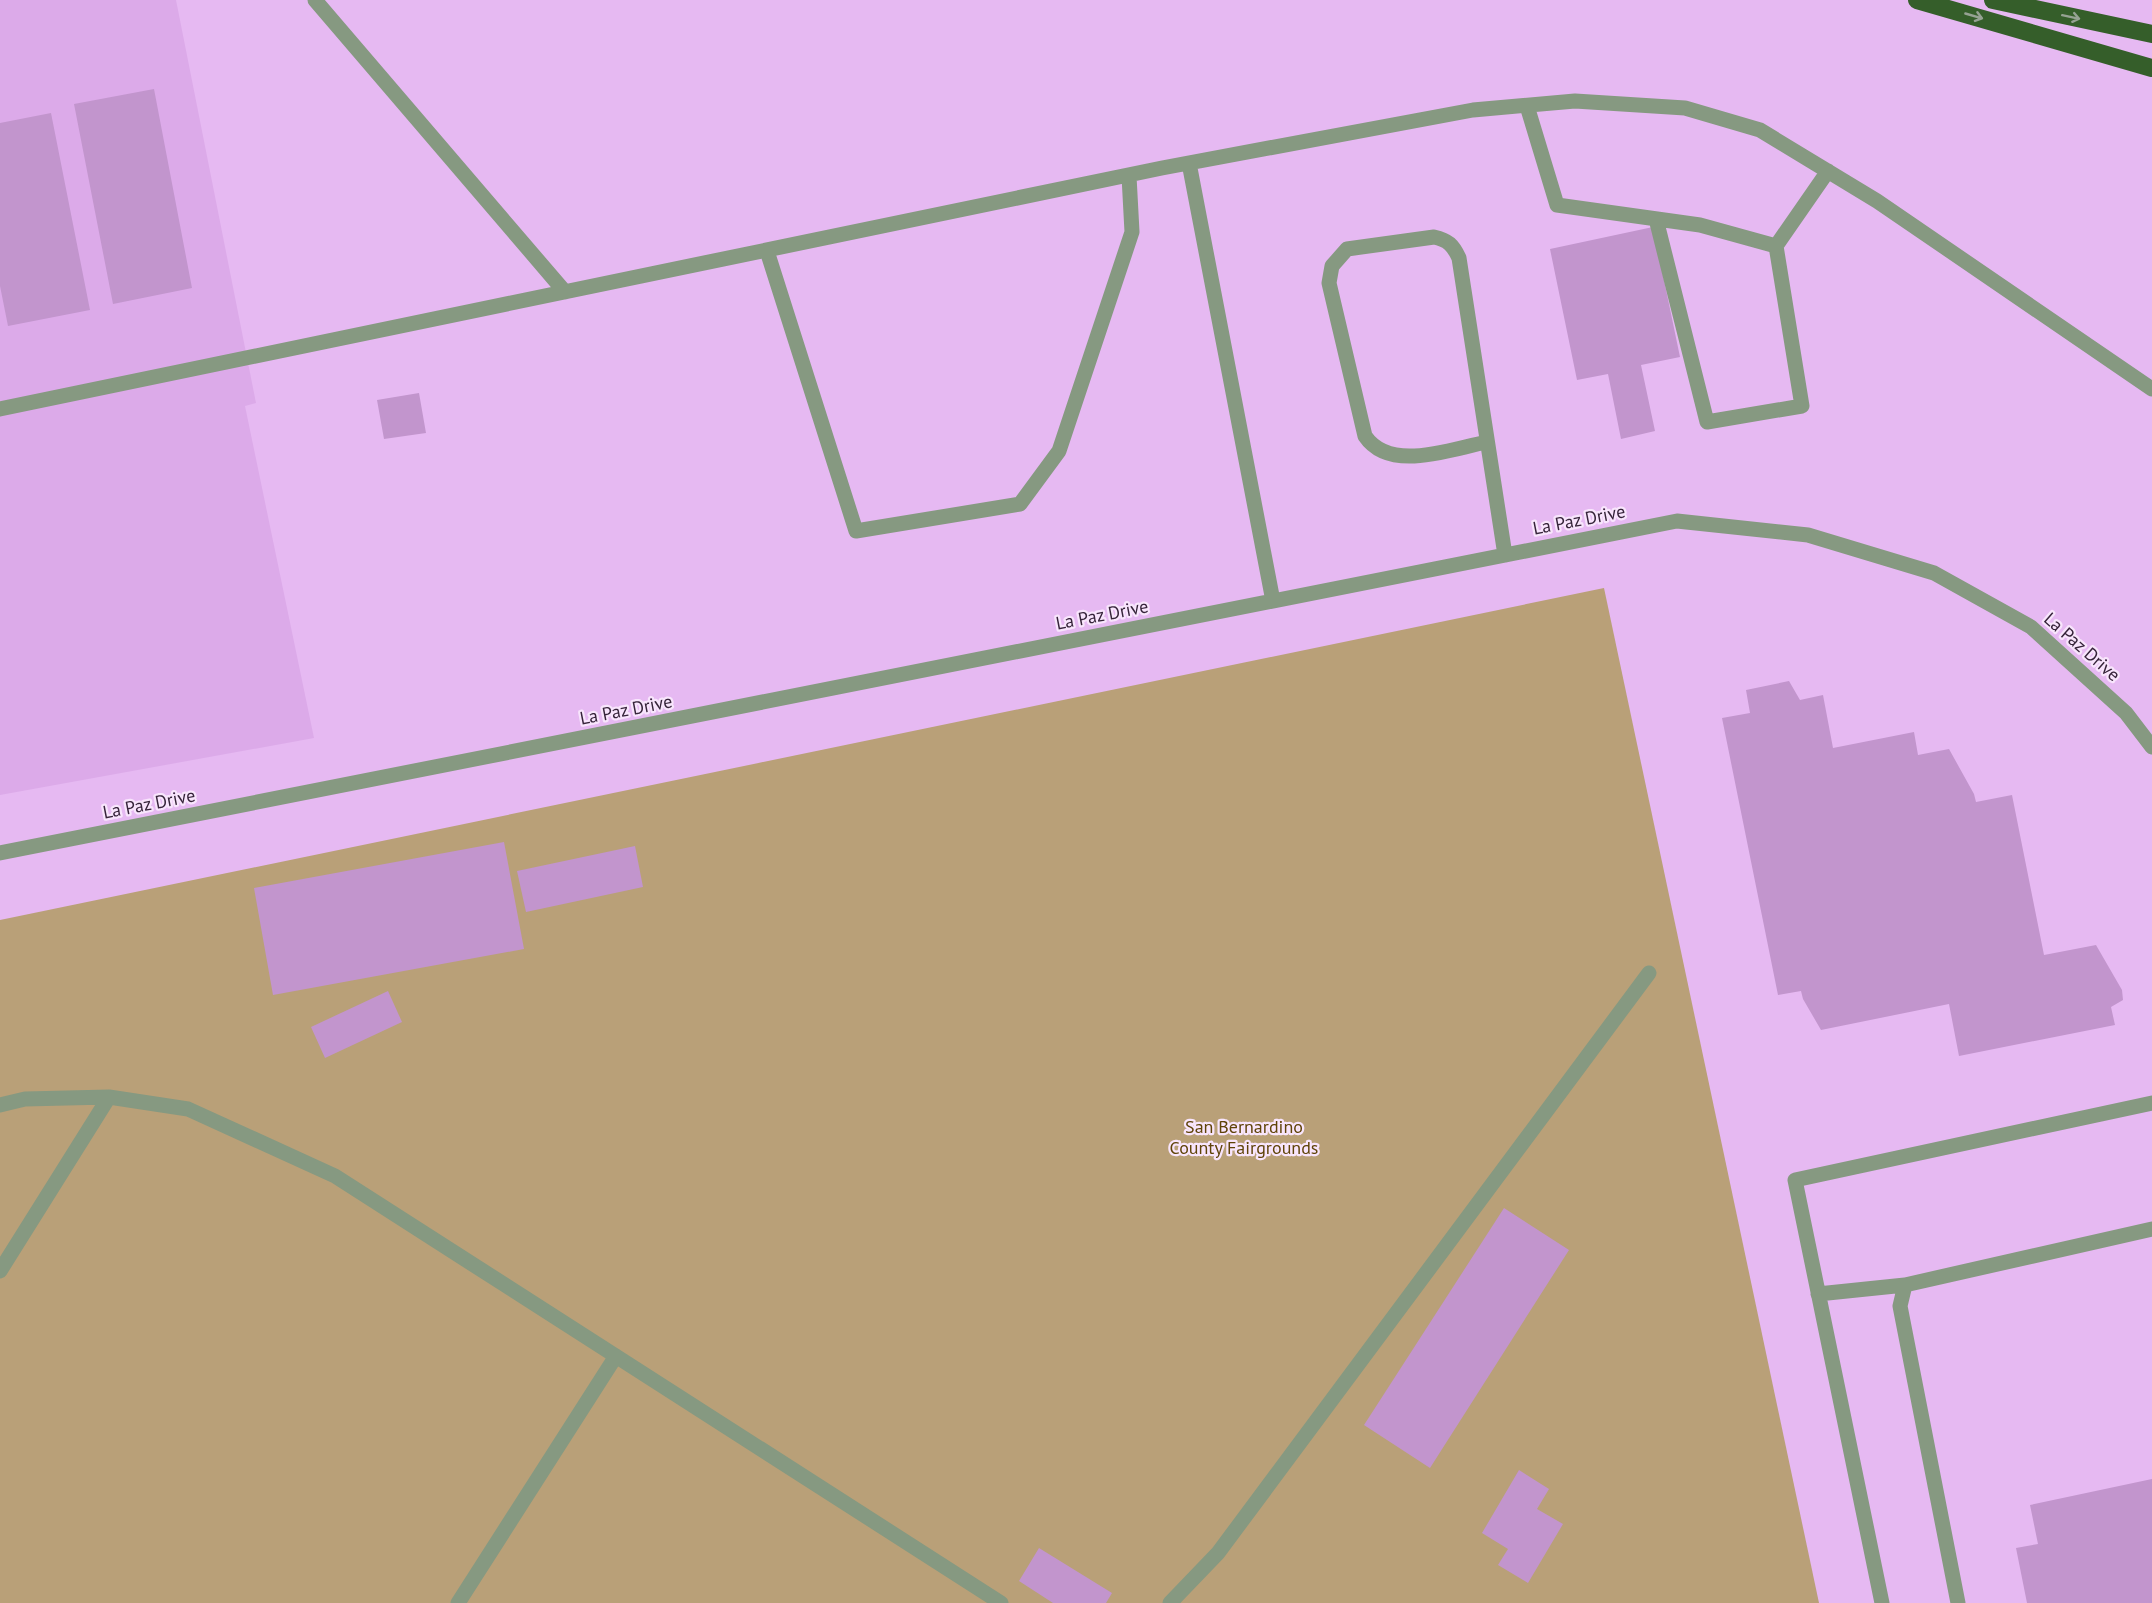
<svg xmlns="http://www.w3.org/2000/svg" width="2152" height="1603" viewBox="0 0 2152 1603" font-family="'PT Sans',sans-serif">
  <rect width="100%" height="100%" fill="#e6b9f2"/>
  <path fill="#dcaae9" d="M0,0H176L256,403L245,406L314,738L0,795Z"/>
  <path fill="#b9a078" d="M1604,588L1819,1603H0V920Z"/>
  <path fill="#c295cd" d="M154,89L192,288L113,304L74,104Z
    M51,113L90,310L8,326L0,286V123Z
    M1653,227L1680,357L1641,365L1655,431L1621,439L1608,374L1577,380L1550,249Z
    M419,393L426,433L384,439L377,400Z
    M1789,681L1800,700L1823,695L1833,748L1914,732L1918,755L1949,749L1974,794L1976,802L2012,795L2044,955L2096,945L2122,990L2123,1000L2111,1007L2115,1025L1959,1056L1949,1004L1821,1030L1803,999L1801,991L1778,995L1722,718L1750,713L1746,690Z
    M504,842L524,949L273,995L254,888Z
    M635,846L643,887L526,912L517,871Z
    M388,991L402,1022L325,1058L311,1027Z
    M1504,1208L1569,1250L1430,1468L1364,1425Z
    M1519,1470L1549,1489L1537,1509L1563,1524L1528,1583L1498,1565L1508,1549L1482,1533Z
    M2152,1479V1603H2027L2016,1548L2038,1544L2030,1505Z
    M1039,1548L1112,1593L1106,1603H1053L1019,1581Z"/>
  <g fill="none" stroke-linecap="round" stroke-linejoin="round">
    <path stroke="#869981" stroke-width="15" d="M315,0L565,292
      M1527,106L1557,205L1700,225L1776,246L1828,171
      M1189,163L1273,601
      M1656,219L1707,422L1802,406L1776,246
      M767,251L856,531L1020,504L1059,451L1132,232L1129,176
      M0,409L1162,168L1473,110L1575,101L1685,108L1760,130L1877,201L2152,389
      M1487,442C1450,449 1390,473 1365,436L1329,283L1332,266L1347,249L1434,237C1448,240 1453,245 1459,258L1505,555
      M0,853L1677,521L1808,535L1934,573L2031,627L2126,713L2152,747
      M0,1105L25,1099L109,1097L188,1109L335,1176L1001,1603
      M0,1271L109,1097
      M1818,1294L1905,1285
      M458,1603L616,1356
      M1170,1603L1218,1553L1649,973
      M1882,1603L1795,1180L2152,1103
      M1958,1603L1900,1306L1905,1285L2152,1229"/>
    <path stroke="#355e2a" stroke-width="18" d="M1917,0L2152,68
      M1993,0L2152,34"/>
  </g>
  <defs><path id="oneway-shaft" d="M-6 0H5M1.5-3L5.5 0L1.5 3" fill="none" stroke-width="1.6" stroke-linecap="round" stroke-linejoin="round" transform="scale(1.5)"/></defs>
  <g stroke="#96a293">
    <use href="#oneway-shaft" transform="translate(1974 16) rotate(16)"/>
    <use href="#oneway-shaft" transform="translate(2071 17) rotate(12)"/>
  </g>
  <g text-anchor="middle" stroke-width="4.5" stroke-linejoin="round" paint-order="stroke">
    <g font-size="18" fill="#36243a" stroke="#f8e5fc">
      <text transform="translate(1579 520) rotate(-11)" y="6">La Paz Drive</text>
      <text transform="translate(1102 615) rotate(-11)" y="6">La Paz Drive</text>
      <text transform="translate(2082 647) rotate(41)" y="6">La Paz Drive</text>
      <text transform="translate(626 710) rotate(-11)" y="6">La Paz Drive</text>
      <text transform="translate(149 804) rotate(-11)" y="6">La Paz Drive</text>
    </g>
    <g font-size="18" fill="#5f4308" stroke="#f8e5fc">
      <text x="1244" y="1133">San Bernardino<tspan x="1244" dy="21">County Fairgrounds</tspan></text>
    </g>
  </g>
</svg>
